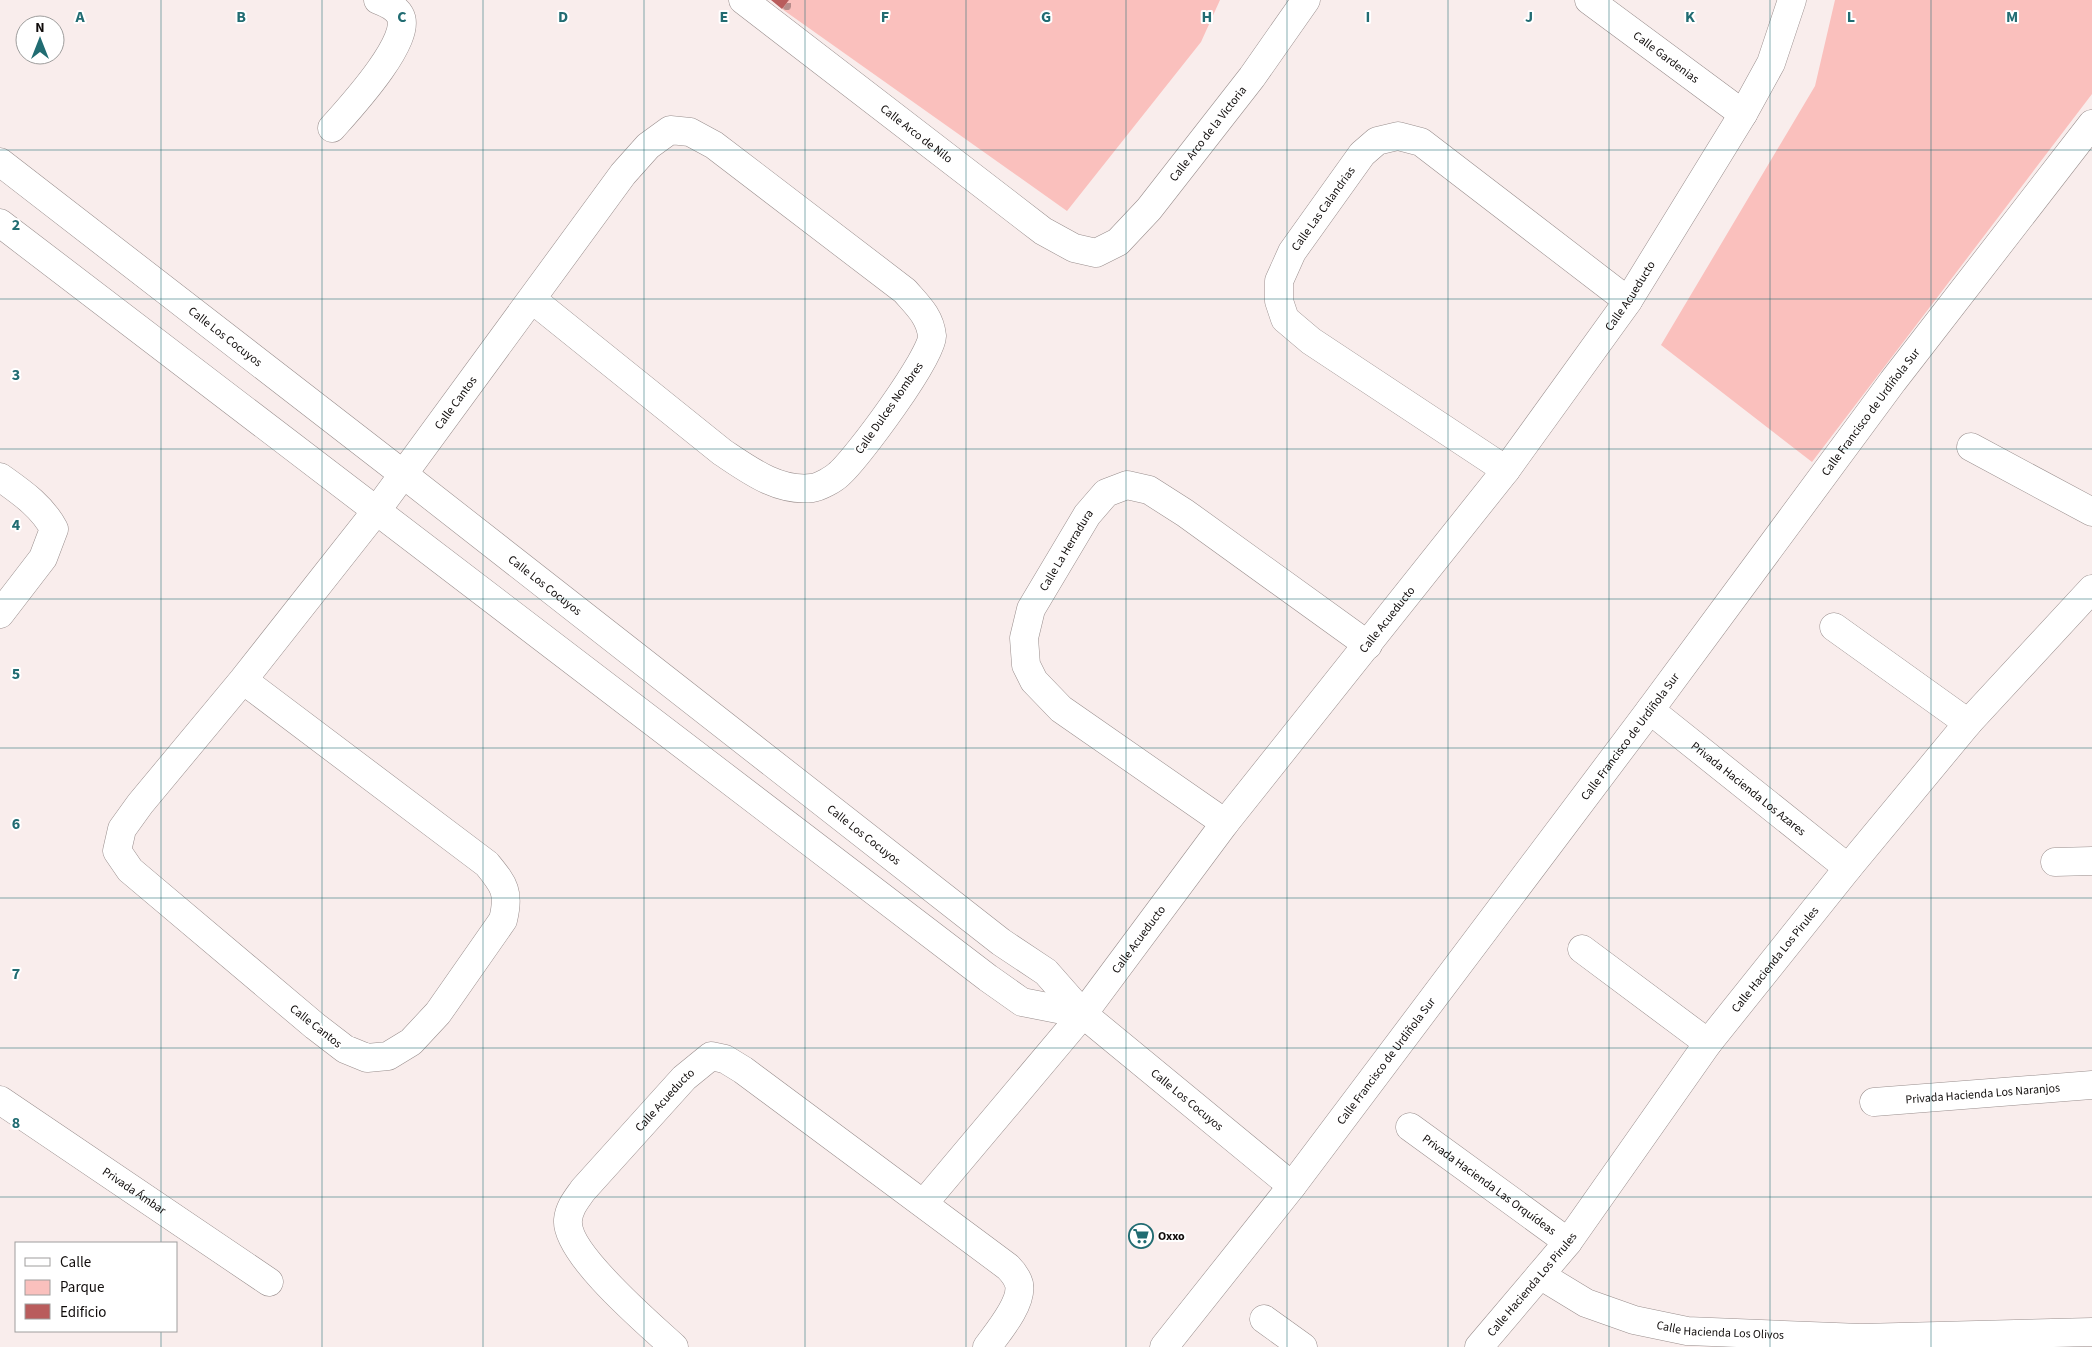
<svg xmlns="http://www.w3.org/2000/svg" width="2092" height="1347" viewBox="0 0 2092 1347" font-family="'Source Sans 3',sans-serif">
  <defs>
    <filter id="shadow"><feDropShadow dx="5.5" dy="3" stdDeviation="0" flood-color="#0004"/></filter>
  </defs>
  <rect width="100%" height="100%" fill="#f9edec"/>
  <path fill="#fac0bd" d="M789,0H1220L1201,42L1067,211L782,9Z
    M1835,0H2092V94L1812,462L1661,345L1815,86Z"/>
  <path fill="#b95c5c" filter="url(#shadow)" d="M771,0H789L782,9Z"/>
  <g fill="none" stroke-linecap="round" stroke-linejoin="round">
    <defs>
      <g id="street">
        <path id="s1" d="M743,0L1043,231L1074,248L1096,253L1118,242L1149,209L1252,77L1306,0"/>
        <path id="s2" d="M1589,0L1743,114"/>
        <path d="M332,128C348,110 414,39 400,15C396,8 386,3 378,0"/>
        <path id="s3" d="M0,162L403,474L1001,942L1046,972L1083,1014L1292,1186"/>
        <path d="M0,223L988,978L1022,1002L1083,1014"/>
        <path d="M1971,447L2092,512"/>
        <path id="s4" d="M1506,470L1311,341L1285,319L1279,301V281L1292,252L1362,154L1377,141L1398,136L1421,142L1628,301"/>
        <path d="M0,477C21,492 42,506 54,529L43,558L0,614"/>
        <path d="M1834,627L1968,723"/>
        <path id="s5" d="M243,680L487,864C504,885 510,892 503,920L438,1013L411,1042L388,1056L367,1058L345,1049L315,1026L130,870L117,851L122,829L140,804L243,680L377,510L623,174L648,146L670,130L690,132L714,145L905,291C917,305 930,316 932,336C934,354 856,460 839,474C834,479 820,487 812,488C778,492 749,470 722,452L533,300"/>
        <path id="s6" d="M1650,710L1848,868"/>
        <path id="s7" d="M1225,823L1061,709L1034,681L1026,665L1024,638L1031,609L1087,515L1106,493L1127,485L1149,490L1185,513L1368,645"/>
        <path d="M2055,862L2092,861"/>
        <path d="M1582,949L1708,1043"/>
        <path id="s8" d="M0,1100L269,1282"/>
        <path id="s9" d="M1874,1102L2092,1085"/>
        <path id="s10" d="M1410,1127L1568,1242"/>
        <path id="s11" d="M924,1203L1083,1014L1225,823L1506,470L1628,301L1743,114L1771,63L1792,0"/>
        <path id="s12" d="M1540,1275L1586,1303L1634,1320L1687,1331L1861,1338L2092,1332"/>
        <path d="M1264,1319L1303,1347"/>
        <path id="s13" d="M674,1347C649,1324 565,1253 568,1220C569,1208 576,1200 583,1190L684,1078L711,1056L725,1059L743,1070L1008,1267C1013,1272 1017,1277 1019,1284C1023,1303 998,1332 987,1347"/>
        <path id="s14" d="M1479,1347L1568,1242L1708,1043L1848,868L1968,723L2092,589"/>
      </g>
      <g id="secondary">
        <path id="s15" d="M1164,1347L1292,1186L1650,710L1893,381L2092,124"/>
      </g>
    </defs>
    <use href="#street" stroke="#998e8d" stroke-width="29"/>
    <use href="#secondary" stroke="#998e8d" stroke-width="29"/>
    <use href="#street" stroke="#fff" stroke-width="28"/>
    <use href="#secondary" stroke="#fff" stroke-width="28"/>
  </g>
  <path fill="none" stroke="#216c72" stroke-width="1" stroke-opacity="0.55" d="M161,0V1243M322,0V1347M483,0V1347M644,0V1347M805,0V1347M966,0V1347M1126,0V1347M1287,0V1347M1448,0V1347M1609,0V1347M1770,0V1347M1931,0V1347M0,150H2092M0,299H2092M0,449H2092M0,599H2092M0,748H2092M0,898H2092M0,1048H2092M0,1197H2092M161,1331V1347"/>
  <defs>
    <symbol id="supermarket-ring" viewBox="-11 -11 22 22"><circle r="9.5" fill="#fff" stroke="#216c72" stroke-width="1.5"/><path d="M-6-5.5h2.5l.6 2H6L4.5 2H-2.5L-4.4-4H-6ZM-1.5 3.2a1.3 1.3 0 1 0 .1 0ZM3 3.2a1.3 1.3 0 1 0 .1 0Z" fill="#216c72"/></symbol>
  </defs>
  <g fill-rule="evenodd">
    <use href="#supermarket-ring" x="1127" y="1222" width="28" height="28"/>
  </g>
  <g text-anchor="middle" stroke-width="4" stroke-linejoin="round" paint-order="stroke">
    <g font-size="12" fill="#100c0b" stroke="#fff">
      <text dy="4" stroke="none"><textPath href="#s2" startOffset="96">Calle Gardenias</textPath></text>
      <text dy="4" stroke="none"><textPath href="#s1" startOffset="602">Calle Arco de la Victoria</textPath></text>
      <text dy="4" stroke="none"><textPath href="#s1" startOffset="219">Calle Arco de Nilo</textPath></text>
      <text dy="4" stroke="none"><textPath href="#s4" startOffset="392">Calle Las Calandrias</textPath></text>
      <text dy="4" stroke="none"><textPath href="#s11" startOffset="1150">Calle Acueducto</textPath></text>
      <text dy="4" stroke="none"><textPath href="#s3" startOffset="285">Calle Los Cocuyos</textPath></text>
      <text dy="4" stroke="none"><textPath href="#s5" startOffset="1459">Calle Cantos</textPath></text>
      <text transform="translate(889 408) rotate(-55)" y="4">Calle Dulces Nombres</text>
      <text dy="4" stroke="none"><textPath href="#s15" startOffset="1172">Calle Francisco de Urdiñola Sur</textPath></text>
      <text dy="4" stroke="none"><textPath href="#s7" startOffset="382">Calle La Herradura</textPath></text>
      <text dy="4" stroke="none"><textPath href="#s3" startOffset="690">Calle Los Cocuyos</textPath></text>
      <text dy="4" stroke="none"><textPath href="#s11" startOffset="745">Calle Acueducto</textPath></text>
      <text dy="4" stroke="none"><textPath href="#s15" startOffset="768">Calle Francisco de Urdiñola Sur</textPath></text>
      <text dy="4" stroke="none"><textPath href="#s6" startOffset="126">Privada Hacienda Los Azares</textPath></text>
      <text dy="4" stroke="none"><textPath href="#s3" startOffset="1095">Calle Los Cocuyos</textPath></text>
      <text dy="4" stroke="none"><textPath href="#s11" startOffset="340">Calle Acueducto</textPath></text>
      <text dy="4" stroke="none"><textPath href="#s14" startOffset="488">Calle Hacienda Los Pirules</textPath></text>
      <text transform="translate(316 1026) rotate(38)" y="4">Calle Cantos</text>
      <text dy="4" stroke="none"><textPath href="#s15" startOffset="362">Calle Francisco de Urdiñola Sur</textPath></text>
      <text dy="4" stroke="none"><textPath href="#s9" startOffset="109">Privada Hacienda Los Naranjos</textPath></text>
      <text dy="4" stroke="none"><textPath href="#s13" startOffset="324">Calle Acueducto</textPath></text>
      <text dy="4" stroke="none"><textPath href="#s3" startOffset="1514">Calle Los Cocuyos</textPath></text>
      <text dy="4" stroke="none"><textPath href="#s10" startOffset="98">Privada Hacienda Las Orquídeas</textPath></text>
      <text dy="4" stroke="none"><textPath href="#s8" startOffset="162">Privada Ámbar</textPath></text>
      <text dy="4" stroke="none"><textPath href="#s14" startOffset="82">Calle Hacienda Los Pirules</textPath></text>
      <text dy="4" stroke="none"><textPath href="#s12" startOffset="192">Calle Hacienda Los Olivos</textPath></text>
    </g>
    <g font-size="12" font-weight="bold" fill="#100c0b" stroke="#fff" text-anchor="start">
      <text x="1158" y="1240">Oxxo</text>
    </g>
  </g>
  <g font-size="16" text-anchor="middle" font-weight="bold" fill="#216c72" stroke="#fff" stroke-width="4" stroke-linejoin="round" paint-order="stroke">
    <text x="80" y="22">A</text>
    <text x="241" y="22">B</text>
    <text x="402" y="22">C</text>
    <text x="563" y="22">D</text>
    <text x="724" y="22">E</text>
    <text x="885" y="22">F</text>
    <text x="1046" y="22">G</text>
    <text x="1207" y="22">H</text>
    <text x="1368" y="22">I</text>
    <text x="1529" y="22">J</text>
    <text x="1690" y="22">K</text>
    <text x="1851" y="22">L</text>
    <text x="2012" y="22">M</text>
    <text x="16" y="230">2</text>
    <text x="16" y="380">3</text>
    <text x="16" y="530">4</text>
    <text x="16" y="679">5</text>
    <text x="16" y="829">6</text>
    <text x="16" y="979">7</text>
    <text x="16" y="1128">8</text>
  </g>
  <rect x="15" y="1242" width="162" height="90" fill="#ffffff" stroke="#9f9e9d"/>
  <rect x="25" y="1258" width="25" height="8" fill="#ffffff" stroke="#9f9e9d"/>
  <text x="60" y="1267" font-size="15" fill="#100c0b">Calle</text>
  <rect x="25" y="1280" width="25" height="15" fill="#fac0bd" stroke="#9f9e9d"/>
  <text x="60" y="1292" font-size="15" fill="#100c0b">Parque</text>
  <rect x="25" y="1304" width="25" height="15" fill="#b95c5c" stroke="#9f9e9d"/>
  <text x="60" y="1317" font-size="15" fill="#100c0b">Edificio</text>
  <g transform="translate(40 40)"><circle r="24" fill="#ffffff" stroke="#9f9e9d"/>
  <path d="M0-4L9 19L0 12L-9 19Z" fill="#216c72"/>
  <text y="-8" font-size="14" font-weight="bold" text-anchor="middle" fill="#100c0b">N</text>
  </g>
</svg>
